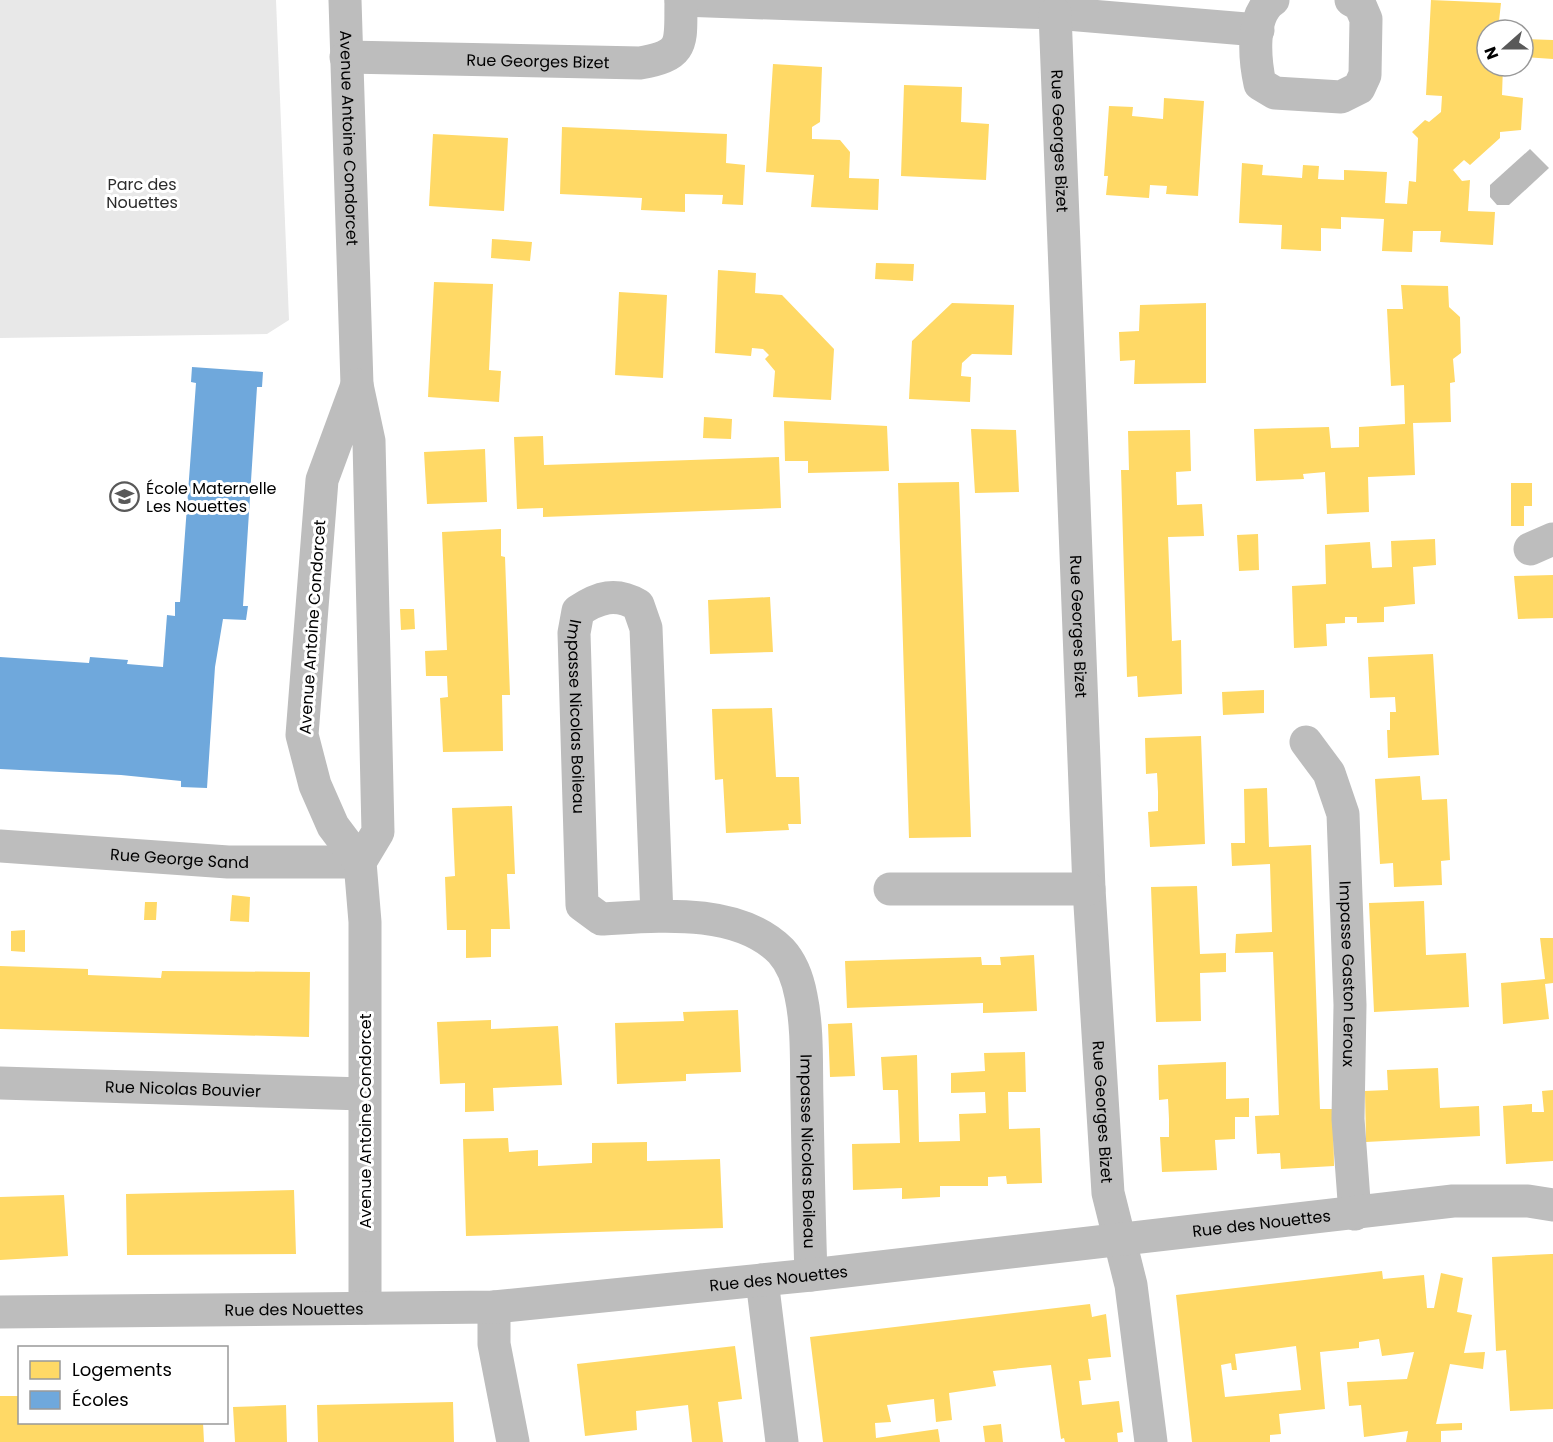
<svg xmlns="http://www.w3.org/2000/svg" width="1553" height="1442" viewBox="0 0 1553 1442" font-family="Poppins,sans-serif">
  <rect width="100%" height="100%" fill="#fff"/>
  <path fill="#e8e8e8" d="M0,0H276L289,320L267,334L0,338Z"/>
  <path fill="#bababa" d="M1530,149L1549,168L1509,205H1497L1490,197V185Z"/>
  <path fill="#ffd966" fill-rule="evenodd" d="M1431,0L1501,3L1498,30H1487V66H1503L1502,95L1523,98L1521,130L1500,132V138L1470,165L1464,160L1453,170L1462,181L1470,180L1468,211L1495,212L1493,245L1440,242L1441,231H1413L1412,252L1382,251L1384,219L1341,217V229L1321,228V251L1281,249L1282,225L1239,223L1242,163L1263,165L1262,175L1302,178L1303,165L1319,166L1318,179L1344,180V170L1387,172L1385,203L1407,204L1409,181L1416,182L1418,138L1412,132L1425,120L1429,122L1441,112L1442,96L1426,95Z
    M1523,39L1553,40V59L1523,57Z
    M773,64L822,67L820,122L812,127V139L840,140L850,152L849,178L879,179L878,210L811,207L814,175L766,172Z
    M904,85L962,87L961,122L989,124L986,180L901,176Z
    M1164,98L1204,101L1198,196L1166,194L1167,186L1150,185L1149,198L1106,195L1108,176H1104L1109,106L1133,107L1132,116L1163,119Z
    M562,127L727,134L726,163L745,165L743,205L722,204L723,195L685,194V212L641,210L642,198L560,194Z
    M433,134L508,138L504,211L429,206Z
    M492,239L532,242L530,261L491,258Z
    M876,263L914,264L913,281L875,279Z
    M718,270L756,273L755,293L782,295L834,349L831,400L773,397L775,371L765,359L769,355L763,349L752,348L751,356L715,353Z
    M434,282L493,284L489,370L501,371L499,402L428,397Z
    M1401,285L1448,286L1449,307L1460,317L1461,353L1453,359L1455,382L1450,383L1451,422L1413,423L1415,475L1368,477L1369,512L1327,514L1325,472L1303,474L1304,479L1256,481L1254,429L1329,427L1331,448L1359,447V427L1405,424L1404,385L1391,386L1387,309H1403Z
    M619,292L667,295L663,378L615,375Z
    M952,303L1014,305L1012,355L972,354L962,363L961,376L971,377L970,402L909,399L912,341Z
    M1206,303V383L1134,384L1135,360L1120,361L1119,332L1139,331L1140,305Z
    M704,417L732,419L731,439L703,438Z
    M784,421L887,426L889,471L808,473V461H785Z
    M971,429L1016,430L1019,492L975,493Z
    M1190,430L1191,471L1176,472L1177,505L1202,504L1204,536L1168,537L1172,641L1181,640L1182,694L1138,697L1137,676L1127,677L1121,470H1129L1128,431Z
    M543,436L544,465L779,457L781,508L543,517V508L517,509L514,437Z
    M485,449L487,502L427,504L424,452Z
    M959,482L971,837L909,838L898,483Z
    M1511,483H1532V506H1524V526H1511Z
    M501,529V556L505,557L510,695H502L503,751L443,752L440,698L448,697L447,676H426L425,651L447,650L442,532Z
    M1258,534L1259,570L1239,571L1237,535Z
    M1435,539L1436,565L1413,567L1415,604L1384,607V622L1357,623V617H1345V623L1326,624L1327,646L1294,648L1292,586L1326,584L1325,545L1370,542L1372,568L1392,567L1391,541Z
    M1553,575V618L1518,619L1514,576Z
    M770,597L773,652L710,654L708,600Z
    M400,609H414L415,629L401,630Z
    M1433,654L1439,755L1388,758L1387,730H1390V712H1396L1395,697L1370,698L1368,657Z
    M1264,690V713L1223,715L1222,692Z
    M772,708L776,777H799L801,824H788L789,830L726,833L723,779L715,780L712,709Z
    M1201,736L1205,844L1150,847L1148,812L1158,811V792L1157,773L1146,774L1145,738Z
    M1420,776L1422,800L1447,799L1450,860L1441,861L1442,885L1394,887L1393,863L1380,864L1375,779Z
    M1267,788L1269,847L1311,845L1320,1109H1333L1334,1166L1281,1169L1280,1153L1257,1154L1255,1116L1279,1115L1273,952L1235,953L1236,934L1272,932L1270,864L1232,866L1231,843H1245L1244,789Z
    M512,806L515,874H507L510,929H491V957L466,958V930H447L445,877L455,876L452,808Z
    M1197,886L1200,954L1226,953V972L1200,973L1201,1021L1156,1022L1151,887Z
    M232,895L250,897L249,922L230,921Z
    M1424,901L1426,955L1466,953L1469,1007L1374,1012L1369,903Z
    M145,902H157L156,920H144Z
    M25,930V952L11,951V931Z
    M1540,938H1553V983L1545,984L1549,1019L1503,1024L1501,983L1545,979Z
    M1034,955L1037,1011L983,1013V1003L847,1008L845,961L981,957L982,965H1001L1000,957Z
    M0,966L88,969V975L161,978L162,971L310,972L309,1037L0,1029Z
    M738,1010L741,1072L686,1074V1081L617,1084L615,1023L684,1021L683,1012Z
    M491,1020V1029L558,1026L562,1085L493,1088L494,1111L465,1112V1083L440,1084L437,1022Z
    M852,1023L855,1076L830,1077L828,1024Z
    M1025,1052L1026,1092H1008L1009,1129L1040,1128L1042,1183L1007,1184L1006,1176L988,1177V1186H940V1197L902,1199V1188L853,1190L852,1144L900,1143L898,1090H883L881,1057L917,1055L919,1142L960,1141L959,1114L986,1113L985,1092L951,1093V1073L985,1071L984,1053Z
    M1226,1062V1099L1249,1098V1117H1235V1139L1215,1140L1217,1170L1162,1172L1160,1137H1169V1119L1168,1099L1159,1100L1158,1065Z
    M1438,1068L1440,1108L1479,1106L1480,1136L1366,1142L1365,1091L1388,1090L1387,1070Z
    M1553,1090V1161L1506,1164L1503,1106L1532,1104V1112H1544L1542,1091Z
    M508,1138L509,1152L538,1150V1166L592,1163V1143L647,1142V1161L720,1159L723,1228L466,1236L463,1139Z
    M294,1190L296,1254L127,1255L126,1194Z
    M64,1195L68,1256L0,1260V1197Z
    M1551,1254H1553V1409L1510,1411L1506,1350L1496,1351L1492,1257Z
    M1382,1271L1383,1279L1424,1275L1427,1308H1434L1441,1273L1463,1278L1457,1312L1472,1315L1464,1353L1485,1352L1483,1369L1450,1364L1436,1424L1462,1423V1430L1441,1431V1442H1406L1408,1431L1364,1437L1361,1405L1349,1406L1347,1382L1407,1379L1414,1352L1382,1356L1379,1339L1359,1342V1348L1320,1352L1325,1409L1279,1414L1281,1434L1270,1435V1442H1192L1176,1295ZM1296,1346L1301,1390L1225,1397L1221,1365L1231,1363L1232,1370H1237L1235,1354Z
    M1090,1304L1092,1317L1106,1314L1111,1357L1088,1359L1091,1380L1079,1381L1082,1405L1119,1401L1123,1432L1117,1433L1118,1442H1065L1064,1438L1061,1439L1051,1365L993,1371L996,1386L949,1393L952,1420L936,1422L934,1399L887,1405L891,1422L875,1423L876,1438L938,1429L940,1442H823L810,1337Z
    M735,1346L742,1399L718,1402L723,1442H692L688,1405L636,1411L637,1430L585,1436L577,1364Z
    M0,1396H20V1422H203L204,1442H0Z
    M453,1402L454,1442H318L317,1405Z
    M286,1405L287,1442H235L233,1407Z
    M1001,1424L1003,1442H985L983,1426Z"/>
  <path fill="#6fa8dc" d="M192,367L263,372L262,387H257L243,606H248L246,620L223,619L215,667L207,788L181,787V781L121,775L0,769V657L89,663L90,657L128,660L127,664L163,667L167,615L175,616V602H180L196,383L191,382Z"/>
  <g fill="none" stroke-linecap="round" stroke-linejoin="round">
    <g stroke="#bdbdbd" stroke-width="33">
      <path id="s1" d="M345,0L357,385"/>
      <path d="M681,0L1055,13L1258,30"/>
      <path d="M1273,0C1250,15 1255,61 1260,84L1275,93L1341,97L1359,88L1365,75L1366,19L1360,5L1351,0"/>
      <path id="s2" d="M1055,13L1089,889L1108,1193L1131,1285L1151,1442"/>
      <path id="s3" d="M346,57L640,63C687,55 680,42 681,0"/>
      <path d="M1530,549L1553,539"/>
      <path id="s4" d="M1306,742L1329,773L1343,814L1350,1005L1348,1119L1355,1214"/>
      <path id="s5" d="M0,846L228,862H360"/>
      <path d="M360,862L378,832L369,441L357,385L322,480L302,735L315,785L333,826L360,862L365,922V1308"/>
      <path d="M890,889H1089"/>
      <path id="s6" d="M657,916L646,628L638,605C616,592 599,597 578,611L574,633L582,905L601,919C657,916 737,907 781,951C792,963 798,980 801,996C808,1029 806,1067 807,1101C808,1159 809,1217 811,1275"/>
      <path id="s7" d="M0,1083L364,1094"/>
      <path d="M762,1280L782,1442"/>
      <path d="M494,1307V1344L513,1442"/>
      <path id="s8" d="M0,1312L494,1307L811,1275L1453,1201H1528L1553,1205"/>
    </g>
  </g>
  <defs>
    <symbol id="school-ring" viewBox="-11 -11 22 22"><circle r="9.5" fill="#fff" stroke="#595959" stroke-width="1.5"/><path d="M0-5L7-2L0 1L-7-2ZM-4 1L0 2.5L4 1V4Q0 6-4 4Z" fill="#595959"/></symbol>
  </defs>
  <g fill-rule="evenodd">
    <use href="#school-ring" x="108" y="480" width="33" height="33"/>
  </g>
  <g text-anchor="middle" stroke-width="6" stroke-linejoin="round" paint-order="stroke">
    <g font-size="16" fill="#000" stroke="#fff">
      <text dy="6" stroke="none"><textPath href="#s3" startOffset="192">Rue Georges Bizet</textPath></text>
      <text dy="6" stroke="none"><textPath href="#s1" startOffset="138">Avenue Antoine Condorcet</textPath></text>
      <text dy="6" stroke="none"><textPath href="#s2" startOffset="128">Rue Georges Bizet</textPath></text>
      <text dy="6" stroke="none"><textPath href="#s2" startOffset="614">Rue Georges Bizet</textPath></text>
      <text transform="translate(312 627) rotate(-86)" y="6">Avenue Antoine Condorcet</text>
      <text dy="6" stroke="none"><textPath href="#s6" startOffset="483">Impasse Nicolas Boileau</textPath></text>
      <text dy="6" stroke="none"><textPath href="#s5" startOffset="180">Rue George Sand</textPath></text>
      <text dy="6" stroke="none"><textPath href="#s4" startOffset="242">Impasse Gaston Leroux</textPath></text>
      <text dy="6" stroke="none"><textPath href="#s7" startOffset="183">Rue Nicolas Bouvier</textPath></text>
      <text dy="6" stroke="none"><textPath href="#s2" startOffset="1100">Rue Georges Bizet</textPath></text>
      <text transform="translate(365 1121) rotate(-90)" y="6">Avenue Antoine Condorcet</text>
      <text dy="6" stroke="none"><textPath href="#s6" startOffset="1089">Impasse Nicolas Boileau</textPath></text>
      <text dy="6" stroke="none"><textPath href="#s8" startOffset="1266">Rue des Nouettes</textPath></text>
      <text dy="6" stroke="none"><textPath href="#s8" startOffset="780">Rue des Nouettes</textPath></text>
      <text dy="6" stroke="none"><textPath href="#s8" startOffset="294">Rue des Nouettes</textPath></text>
    </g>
    <g font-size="16" fill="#2c2c2c" stroke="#fff">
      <text x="142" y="190">Parc des<tspan x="142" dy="18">Nouettes</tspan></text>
    </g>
    <g font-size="16" fill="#000" stroke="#fff" text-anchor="start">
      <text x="146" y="494">École Maternelle<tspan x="146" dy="18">Les Nouettes</tspan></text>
    </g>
  </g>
  <rect x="18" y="1346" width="210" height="78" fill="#ffffff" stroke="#999999" stroke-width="1.5"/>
  <rect x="30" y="1361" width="30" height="18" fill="#ffd966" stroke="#999999" stroke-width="1.5"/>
  <text x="72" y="1376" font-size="18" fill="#000000">Logements</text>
  <rect x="30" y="1391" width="30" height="18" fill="#6fa8dc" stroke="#999999" stroke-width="1.5"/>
  <text x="72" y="1406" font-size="18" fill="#000000">Écoles</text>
  <g transform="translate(1505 48) rotate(249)"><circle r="28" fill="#ffffff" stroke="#999999" stroke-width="1.5"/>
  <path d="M0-4.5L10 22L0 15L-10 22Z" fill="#595959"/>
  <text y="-9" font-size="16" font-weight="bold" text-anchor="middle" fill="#000000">N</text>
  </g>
</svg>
